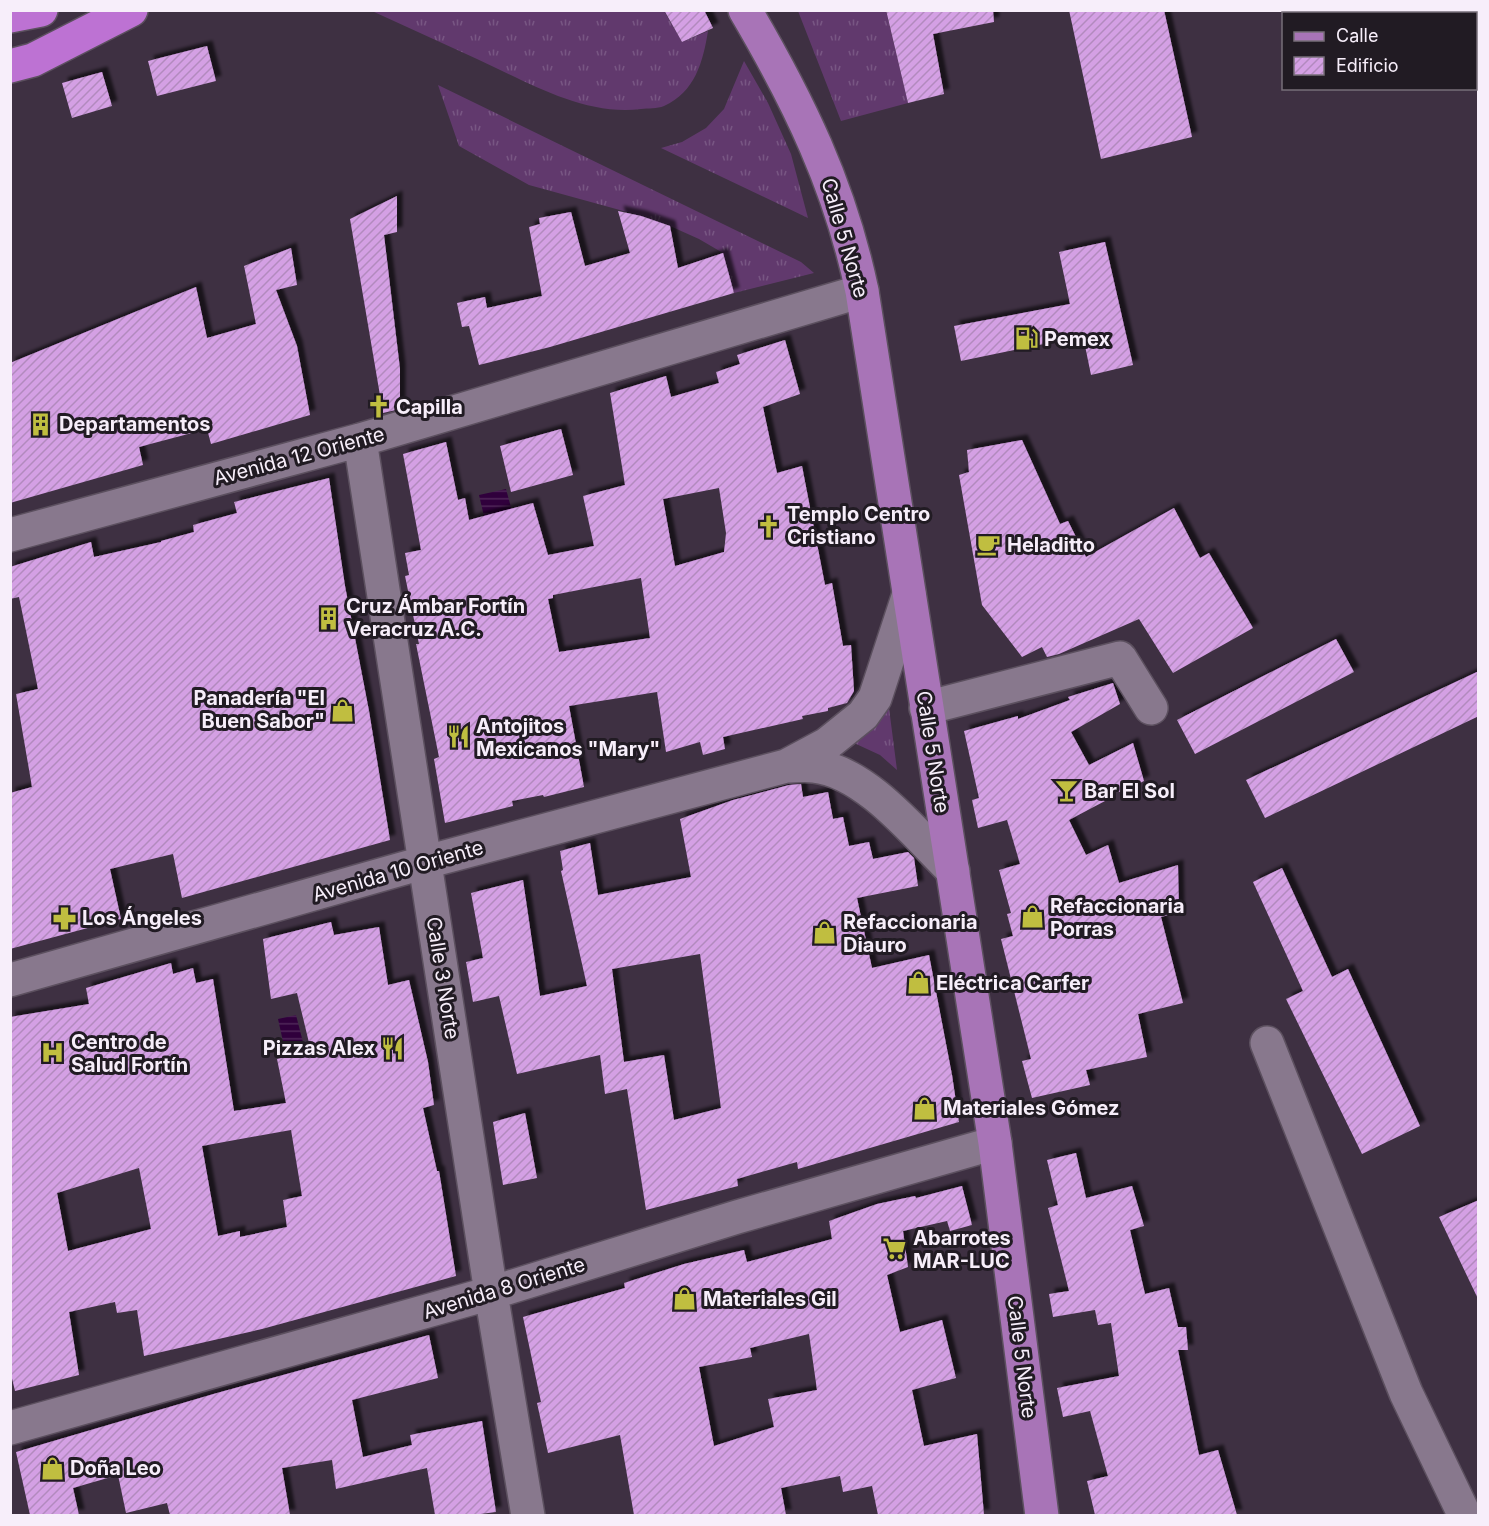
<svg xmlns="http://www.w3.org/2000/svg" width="1489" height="1526" viewBox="0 0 1489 1526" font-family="Inter,sans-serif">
  <defs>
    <pattern id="grass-tufts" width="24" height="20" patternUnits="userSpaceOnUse" patternTransform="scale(1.5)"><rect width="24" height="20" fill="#61396d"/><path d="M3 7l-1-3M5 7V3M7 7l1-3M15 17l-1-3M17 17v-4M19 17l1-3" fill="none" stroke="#785683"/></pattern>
    <pattern id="water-rules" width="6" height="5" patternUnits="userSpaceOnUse" patternTransform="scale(1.5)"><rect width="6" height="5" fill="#30003c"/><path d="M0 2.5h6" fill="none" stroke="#4f2659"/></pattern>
    <pattern id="building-hatch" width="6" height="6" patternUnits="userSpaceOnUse" patternTransform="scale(1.5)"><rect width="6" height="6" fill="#d4a0e4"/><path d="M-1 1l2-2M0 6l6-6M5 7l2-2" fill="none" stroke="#b28abe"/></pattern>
    <filter id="shadow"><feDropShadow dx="5.5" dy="-5.5" stdDeviation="1.5" flood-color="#0009"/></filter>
  </defs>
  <rect width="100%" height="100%" fill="#3e3042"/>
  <path fill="url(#grass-tufts)" d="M372,11H664L682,42L708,31C703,62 695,92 664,106C657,109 648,108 641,109C583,116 528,82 477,59C442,43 407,27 372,11Z
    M798,11H886L908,103L841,121Z
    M744,61L768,103L791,154L808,218L661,148L682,142L706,128L724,109Z
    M438,85L801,262L814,273L734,293L723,253L699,239L670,226L638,215L529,185L459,146Z
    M889,708L897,770L880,755L854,743C869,733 879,723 889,708Z"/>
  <path fill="url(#water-rules)" d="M506,489L515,522L487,529L479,495Z
    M296,1015L305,1050L286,1055L278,1019Z"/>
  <path fill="url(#building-hatch)" fill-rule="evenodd" filter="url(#shadow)" d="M664,10H704L713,28L682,42Z
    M886,10H993L994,22L933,34L944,94L908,103Z
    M1069,10H1164L1192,137L1101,159Z
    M207,46L216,81L157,96L148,61Z
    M102,72L112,106L72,118L62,83Z
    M397,196V232L384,235L400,369V409L383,413L350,219Z
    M618,211L641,216L670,226L678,268L723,253L734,293L550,347L479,365L469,326L462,327L457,303L485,297L487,308L542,296L529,227L540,224L539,218L571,212L585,266L630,253Z
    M1105,242L1133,365L1091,375L1083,336L961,361L954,326L1070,304L1059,252Z
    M291,248L297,285L276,290L297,346L310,415L211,444L207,429L139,447L143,465L10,503V363L196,287L207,338L256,324L244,266Z
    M785,340L800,394L763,407L777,473L802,466L825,585L832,583L843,646L851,645L854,691L847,703L828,708V711L802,716L803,719L723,737L725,749L703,755L700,742L666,752L657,692L569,706L584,787L544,797L543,795L512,801L513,806L445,823L434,759L439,757L416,644H419L405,576L409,575L405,553L421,550L403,454L446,442L458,500L465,498L469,520L533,503L548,555L594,546L583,496L625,485L610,393L666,376L671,397L719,383L716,372L740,364L737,355ZM719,488L726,533L724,552L675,566L663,499ZM641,578L650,638L559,652L548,599L553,598V595Z
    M561,429L573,475L511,492L500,446Z
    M1022,440L1060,524L1068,521L1086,557L1174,508L1200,558L1209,553L1253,628L1173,673L1139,619L1059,654L1047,657L1042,647L1022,657L982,605L959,475L969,472L967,450Z
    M329,478L345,586L369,711L390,840L182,898L173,854L110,869L121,919L10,949V793L32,787L16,694L38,689L19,597L10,599V567L91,542L94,557L161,542V541L194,532L193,525L237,513L234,502Z
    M1336,639L1354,672L1195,754L1177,720Z
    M1479,671V716L1265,818L1246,780Z
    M1113,683L1120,704L1071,732L1089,765L1133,743L1144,781L1126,790L1104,796L1105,801L1069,820L1086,855L1108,845L1119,883L1178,865L1179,912L1161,917L1183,1003L1138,1014L1147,1057L1086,1070L1090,1085L1032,1098L1022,1061L1031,1059L1001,939L1013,936L1007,914L1011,913L999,870L1020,864L1007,820L978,828L972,800L979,798L964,731L1018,716V719L1070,700L1068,697Z
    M801,784L803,797L828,792L833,819L843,817L849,846L869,842L873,859L908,852L914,858L918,886L857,898L872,968L929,955L952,1075L959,1122L798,1169L797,1162L737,1179L738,1186L646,1210L627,1089L605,1094L600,1055L517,1074L499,996L473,1002L466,962L483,958L471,893L523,880L540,996L587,986L561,871L563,870L560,851L590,843L598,895L691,877L680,819L733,800L789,785ZM700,954L721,1108L674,1120L664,1055L624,1062L612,969Z
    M1282,868L1332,977L1348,969L1420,1126L1362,1154L1286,999L1303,991L1253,882Z
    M331,922L334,935L379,927L388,985L409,980L428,1062L434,1105L423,1108L437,1171H439L456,1276L262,1329L144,1356L137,1310L117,1313L115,1302L69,1312L79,1375L15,1391L10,1370V1017L89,1004L86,988L171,963L173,974L193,968L196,983L213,979L234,1111L286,1103L277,1059L311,1051L297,993L271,999L263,939ZM291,1130L302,1196L283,1200L287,1227L240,1237V1231L218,1236L202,1146ZM139,1168L151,1229L68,1251L57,1193Z
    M525,1113L537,1178L503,1185L493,1122Z
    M1076,1153L1086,1198L1132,1186L1144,1226L1130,1230L1145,1294L1169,1288L1178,1327H1186L1188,1350H1178L1199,1455L1218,1450L1237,1515H1095L1087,1481L1108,1476L1090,1411L1063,1417L1057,1388L1119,1376L1111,1323L1098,1325L1095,1310L1053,1317L1049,1294L1069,1291L1048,1208L1058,1205L1047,1160Z
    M962,1186L972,1225L950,1231L947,1221L903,1231L908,1267L887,1275L900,1332L942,1320L956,1378L912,1390L924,1446L977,1434L984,1515H878L872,1486L843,1492L840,1476L781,1488L786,1515H634L620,1435L548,1453L537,1403L541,1402L523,1317L625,1288L624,1283L684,1264L744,1250L747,1262L832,1239L829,1221L877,1204L915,1196L916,1198ZM809,1334L817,1390L768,1399L774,1427L714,1446L699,1367L752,1357L750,1348Z
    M1479,1200V1301L1439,1217Z
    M429,1335L438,1378L352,1400L363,1457L412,1445L410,1435L482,1421L496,1512L473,1515H435L427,1468L336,1489L332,1460L282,1468L290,1515H170L167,1503L126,1513L118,1475L73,1488L79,1515H30L16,1452L217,1393Z"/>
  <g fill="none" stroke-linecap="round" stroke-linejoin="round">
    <defs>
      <path id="minor" d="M360,440L491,1293L528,1516
        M10,535L360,440L862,291
        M926,708L1120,658L1151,708
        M786,766C795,766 805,765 814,766C866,771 917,836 953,871
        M10,980L426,862L786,766L827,744L863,715L875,698L909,594
        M1267,1043L1406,1393L1465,1516
        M10,1428L491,1293L737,1217L995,1143"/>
      <path id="major" d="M745,10C799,102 840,186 862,291L995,1143L1042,1516"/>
      <path id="highway" d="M10,16L41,10
        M10,66L33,60L131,10"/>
    </defs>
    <use href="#minor" stroke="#5c505f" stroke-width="36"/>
    <use href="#major" stroke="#5c505f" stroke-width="36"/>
    <use href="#highway" stroke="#5c505f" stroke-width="36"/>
    <use href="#minor" stroke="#88788d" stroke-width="33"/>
    <use href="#major" stroke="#a874b7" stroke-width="33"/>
    <use href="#highway" stroke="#bd72d3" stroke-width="33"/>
  </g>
  <defs>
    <symbol id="fuel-bare" viewBox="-9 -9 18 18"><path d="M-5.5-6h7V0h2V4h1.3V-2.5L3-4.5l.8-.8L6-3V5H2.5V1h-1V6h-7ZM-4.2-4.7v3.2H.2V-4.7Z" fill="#c0be40" stroke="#211b23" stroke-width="2.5" paint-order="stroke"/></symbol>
    <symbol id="church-bare" viewBox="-9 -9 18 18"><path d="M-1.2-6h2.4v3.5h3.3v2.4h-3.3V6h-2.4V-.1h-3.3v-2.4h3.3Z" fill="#c0be40" stroke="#211b23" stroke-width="2.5" paint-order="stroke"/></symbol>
    <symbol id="building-bare" viewBox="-9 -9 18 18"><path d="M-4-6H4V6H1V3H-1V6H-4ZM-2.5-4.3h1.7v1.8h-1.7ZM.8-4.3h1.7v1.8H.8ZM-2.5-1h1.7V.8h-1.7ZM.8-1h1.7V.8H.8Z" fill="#c0be40" stroke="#211b23" stroke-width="2.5" paint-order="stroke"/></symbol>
    <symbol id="cafe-bare" viewBox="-9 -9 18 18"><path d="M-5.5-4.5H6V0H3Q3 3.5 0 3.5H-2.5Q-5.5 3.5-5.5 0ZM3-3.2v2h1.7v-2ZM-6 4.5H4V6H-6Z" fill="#c0be40" stroke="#211b23" stroke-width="2.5" paint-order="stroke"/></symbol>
    <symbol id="shop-bare" viewBox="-9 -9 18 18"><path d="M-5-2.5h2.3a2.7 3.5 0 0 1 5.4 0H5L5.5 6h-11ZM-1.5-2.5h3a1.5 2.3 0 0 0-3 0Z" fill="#c0be40" stroke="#211b23" stroke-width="2.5" paint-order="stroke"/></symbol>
    <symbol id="restaurant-bare" viewBox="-9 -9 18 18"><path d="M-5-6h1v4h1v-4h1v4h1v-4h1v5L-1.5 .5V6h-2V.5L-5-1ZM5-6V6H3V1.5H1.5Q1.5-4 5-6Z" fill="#c0be40" stroke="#211b23" stroke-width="2.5" paint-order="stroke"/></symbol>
    <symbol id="bar-bare" viewBox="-9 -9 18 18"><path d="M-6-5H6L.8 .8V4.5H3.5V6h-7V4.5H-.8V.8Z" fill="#c0be40" stroke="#211b23" stroke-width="2.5" paint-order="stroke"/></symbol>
    <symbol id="pharmacy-bare" viewBox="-9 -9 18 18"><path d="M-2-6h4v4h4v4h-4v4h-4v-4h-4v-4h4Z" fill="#c0be40" stroke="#211b23" stroke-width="2.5" paint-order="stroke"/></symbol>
    <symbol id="hospital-bare" viewBox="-9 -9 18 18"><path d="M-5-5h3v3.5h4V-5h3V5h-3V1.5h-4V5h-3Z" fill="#c0be40" stroke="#211b23" stroke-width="2.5" paint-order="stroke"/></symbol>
    <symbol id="supermarket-bare" viewBox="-9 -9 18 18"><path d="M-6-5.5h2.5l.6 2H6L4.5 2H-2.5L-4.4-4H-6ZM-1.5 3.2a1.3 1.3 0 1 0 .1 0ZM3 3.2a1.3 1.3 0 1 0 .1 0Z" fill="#c0be40" stroke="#211b23" stroke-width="2.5" paint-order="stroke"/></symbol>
  </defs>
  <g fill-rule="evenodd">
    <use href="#fuel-bare" x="1010" y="322" width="33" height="33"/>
    <use href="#church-bare" x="362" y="390" width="33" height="33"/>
    <use href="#building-bare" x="24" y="408" width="33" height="33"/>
    <use href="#church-bare" x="752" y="510" width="33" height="33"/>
    <use href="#cafe-bare" x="972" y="528" width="33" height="33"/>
    <use href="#building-bare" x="312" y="602" width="33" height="33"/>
    <use href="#shop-bare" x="326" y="694" width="33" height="33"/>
    <use href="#restaurant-bare" x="442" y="720" width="33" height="33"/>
    <use href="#bar-bare" x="1050" y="774" width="33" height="33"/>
    <use href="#shop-bare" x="1016" y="900" width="33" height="33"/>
    <use href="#pharmacy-bare" x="48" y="902" width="33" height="33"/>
    <use href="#shop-bare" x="808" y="916" width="33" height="33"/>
    <use href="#shop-bare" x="902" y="966" width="33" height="33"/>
    <use href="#restaurant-bare" x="376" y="1032" width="33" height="33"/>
    <use href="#hospital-bare" x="36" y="1036" width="33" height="33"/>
    <use href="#shop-bare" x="908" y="1092" width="33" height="33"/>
    <use href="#supermarket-bare" x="878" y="1232" width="33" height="33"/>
    <use href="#shop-bare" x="668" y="1282" width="33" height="33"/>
    <use href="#shop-bare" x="36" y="1452" width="33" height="33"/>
  </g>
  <g text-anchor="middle" stroke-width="6" stroke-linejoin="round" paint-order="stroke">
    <g font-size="20" fill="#f7eefa" stroke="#211b23">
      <text transform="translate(845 238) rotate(74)" y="7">Calle 5 Norte</text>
      <text transform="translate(299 456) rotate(-15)" y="7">Avenida 12 Oriente</text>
      <text transform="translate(933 752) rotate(81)" y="7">Calle 5 Norte</text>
      <text transform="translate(398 871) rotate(-16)" y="7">Avenida 10 Oriente</text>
      <text transform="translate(443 978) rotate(81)" y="7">Calle 3 Norte</text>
      <text transform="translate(504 1288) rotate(-17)" y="7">Avenida 8 Oriente</text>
      <text transform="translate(1022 1357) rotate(83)" y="7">Calle 5 Norte</text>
    </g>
    <g font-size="20" font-weight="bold" fill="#f7eefa" stroke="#211b23" text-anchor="start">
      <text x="1044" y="346">Pemex</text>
      <text x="396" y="414">Capilla</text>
      <text x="59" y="431">Departamentos</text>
      <text x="787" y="521">Templo Centro<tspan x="787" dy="23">Cristiano</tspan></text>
      <text x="1007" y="552">Heladitto</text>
      <text x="346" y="613">Cruz Ámbar Fortín<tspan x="346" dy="23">Veracruz A.C.</tspan></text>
      <text x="325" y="705" text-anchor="end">Panadería "El<tspan x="325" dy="23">Buen Sabor"</tspan></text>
      <text x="476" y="733">Antojitos<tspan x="476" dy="23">Mexicanos "Mary"</tspan></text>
      <text x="1084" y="798">Bar El Sol</text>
      <text x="1050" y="913">Refaccionaria<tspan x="1050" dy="23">Porras</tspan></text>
      <text x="82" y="925">Los Ángeles</text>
      <text x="843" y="929">Refaccionaria<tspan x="843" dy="23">Diauro</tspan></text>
      <text x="936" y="990">Eléctrica Carfer</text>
      <text x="71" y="1049">Centro de<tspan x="71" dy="23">Salud Fortín</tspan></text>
      <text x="375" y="1055" text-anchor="end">Pizzas Alex</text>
      <text x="943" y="1115">Materiales Gómez</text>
      <text x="913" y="1245">Abarrotes<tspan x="913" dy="23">MAR-LUC</tspan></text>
      <text x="703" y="1306">Materiales Gil</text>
      <text x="70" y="1475">Doña Leo</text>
    </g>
  </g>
  <rect width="1489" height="1526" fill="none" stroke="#f7eefa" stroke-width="24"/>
  <rect x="1282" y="12" width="195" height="78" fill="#211b23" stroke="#776f79" stroke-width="1.5"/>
  <rect x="1294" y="32" width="30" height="9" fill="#a874b7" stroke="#776f79" stroke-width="1.5"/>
  <text x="1336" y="42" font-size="18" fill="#f7eefa">Calle</text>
  <rect x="1294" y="57" width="30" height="18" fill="url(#building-hatch)" stroke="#776f79" stroke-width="1.5"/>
  <text x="1336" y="72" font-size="18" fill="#f7eefa">Edificio</text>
</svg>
